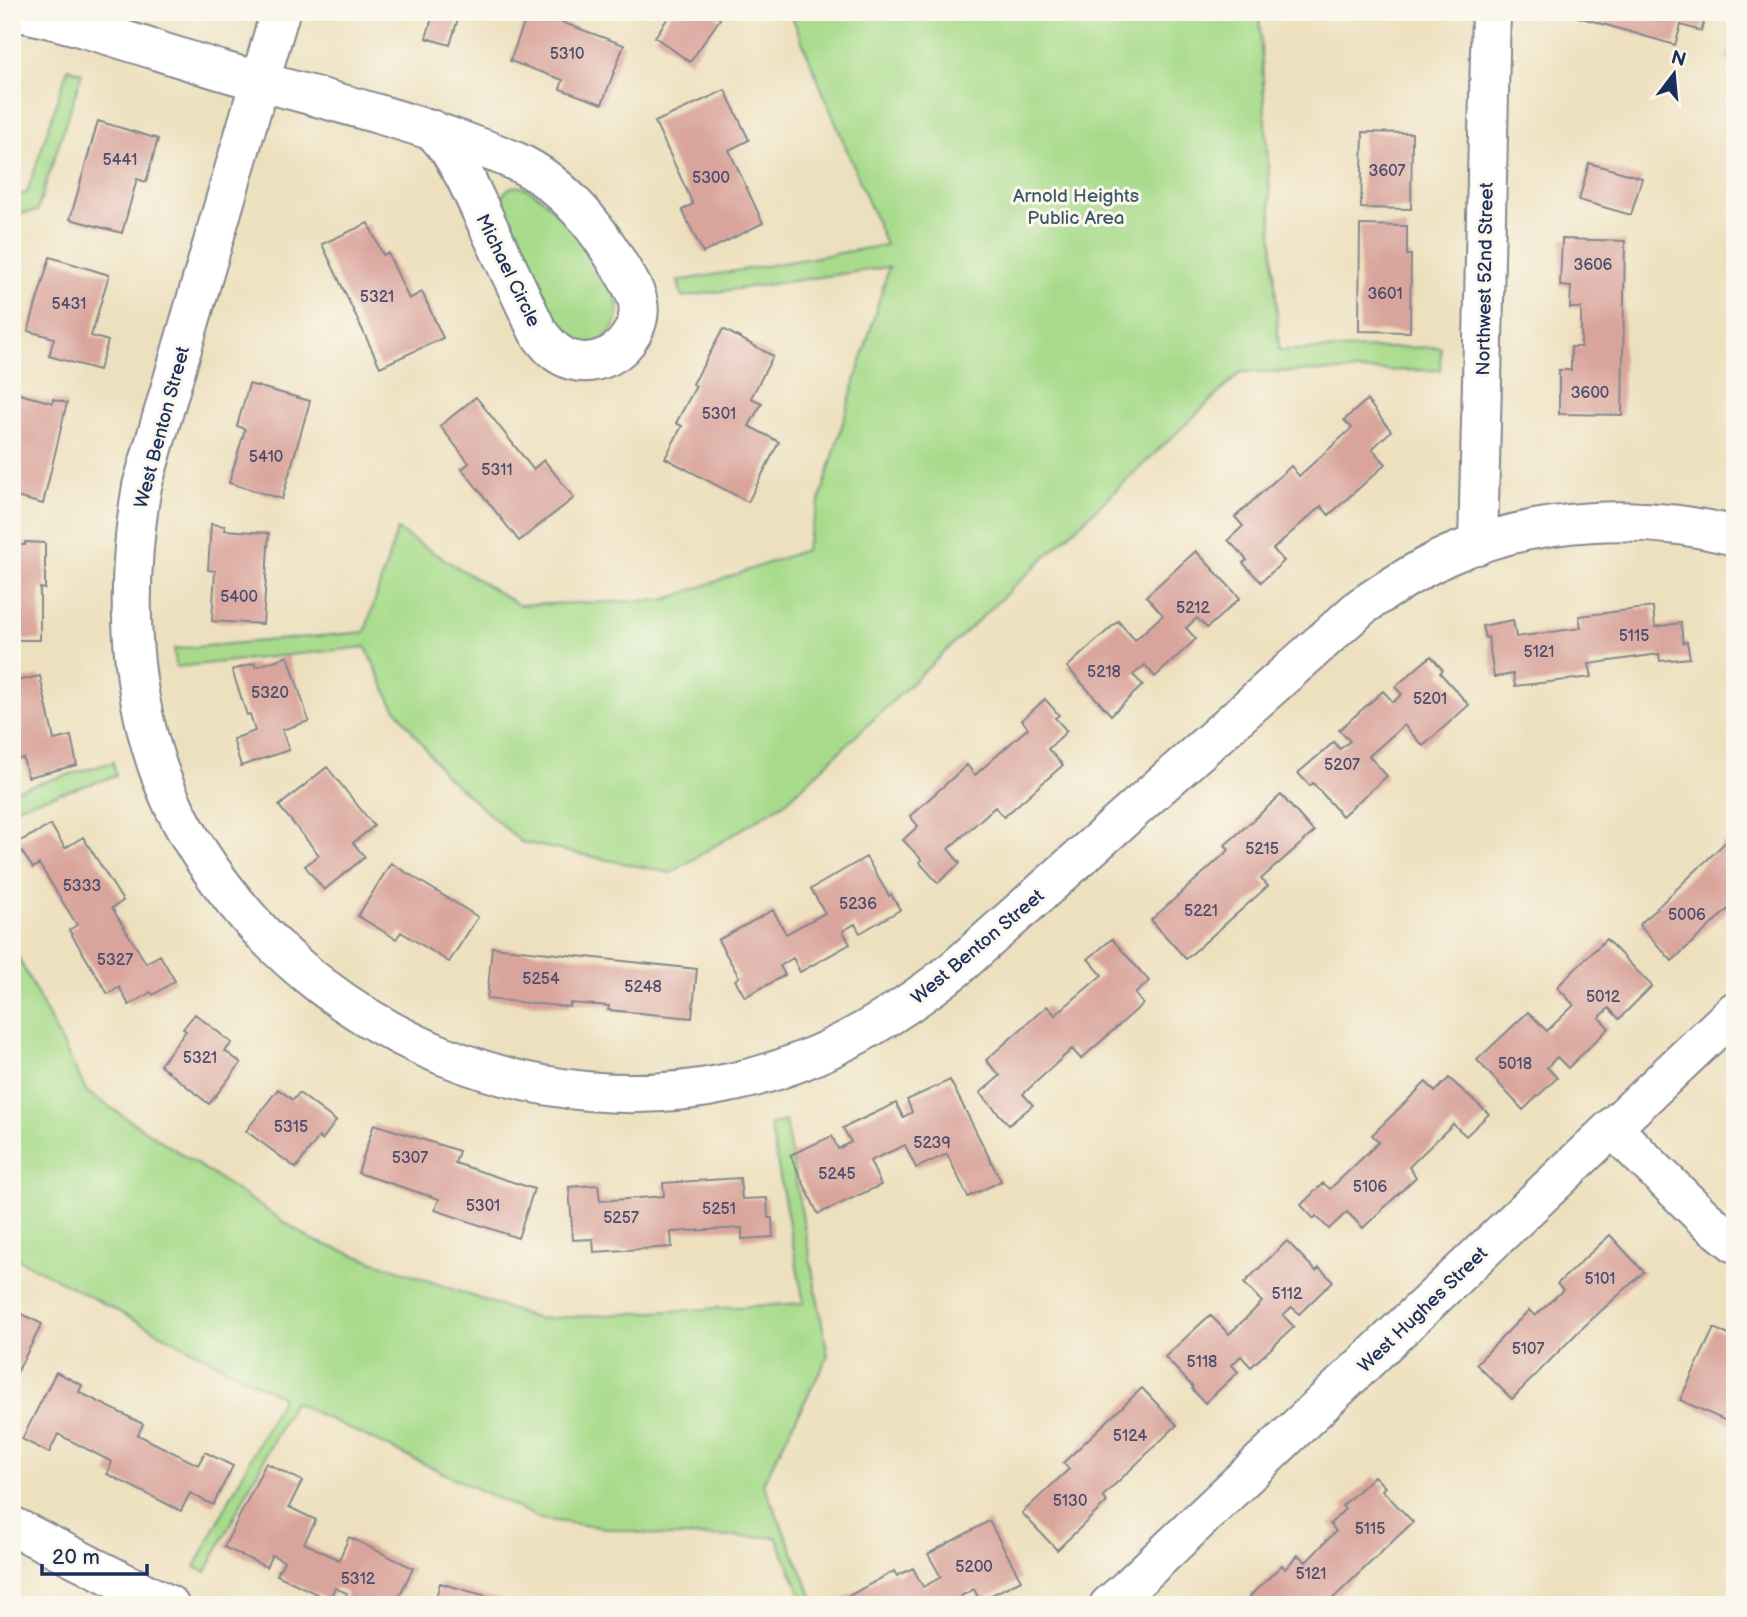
<svg xmlns="http://www.w3.org/2000/svg" width="1747" height="1617" viewBox="0 0 1747 1617" font-family="'Balsamiq Sans',sans-serif">
  <rect width="100%" height="100%" fill="#fbf7ec"/>
  <filter id="ink" filterUnits="userSpaceOnUse"><feTurbulence type="fractalNoise" baseFrequency=".0143" numOctaves="2"/><feDisplacementMap in="SourceGraphic" scale="14" xChannelSelector="R" yChannelSelector="G"/><feConvolveMatrix kernelMatrix="1 2 1 2 8 2 1 2 1" color-interpolation-filters="sRGB"/></filter>
  <filter id="wash" filterUnits="userSpaceOnUse"><feTurbulence type="fractalNoise" baseFrequency=".00686" numOctaves="4" result="noise"/><feDisplacementMap in="SourceGraphic" scale="28" xChannelSelector="R" yChannelSelector="G"/><feGaussianBlur stdDeviation="1.57" result="paint"/><feColorMatrix in="noise" values="0 0 0 0 0 0 0 0 0 0 0 0 0 0 0 0 0 1.4 0 .05"/><feComposite in="paint" operator="in"/></filter>
  <g filter="url(#wash)">
    <rect width="100%" height="100%" fill="#ede0be"/>
    <path fill="#a7db8b" stroke="#618574" stroke-width="2" d="M790,12H1259L1279,350L1441,347L1440,370L1241,372L787,801L671,873L521,842L445,775L391,702L366,647L176,667L174,649L365,632L397,530L519,605L664,600L805,550L889,267L682,297L678,281L886,245Z
      M68,68L82,73L37,211L12,215V196L27,193Z
      M511,187C514,187 518,186 522,187C552,195 621,282 618,313C617,327 608,335 597,343C581,343 571,340 558,331L502,210C499,199 502,193 511,187Z
      M113,762L116,776L12,808V791Z
      M12,945L87,1092L312,1240L538,1319L804,1303L770,1125L785,1121L828,1356L763,1483L816,1605H806L776,1537L663,1536L541,1519L293,1402L206,1572L195,1567L282,1397L12,1256Z"/>
    <g id="blocks">
      <path fill="#d9a49b" d="M460,12L450,45L426,38L432,18L414,13Z
        M528,12H534L624,45L602,104L560,89L563,80L510,61Z
        M672,12H711L720,19L690,62L655,37Z
        M1321,12H1362V18L1321,14Z
        M1576,12H1707L1701,31L1681,25L1675,45L1575,16Z
        M1734,32H1735V61L1726,59Z
        M725,90L749,140L729,150L763,223L703,253L682,210L693,204L655,122Z
        M98,121L158,139L146,182L137,179L122,233L70,219Z
        M1363,132L1412,133L1411,209L1361,208Z
        M1589,163L1642,178L1631,215L1579,200Z
        M368,223L383,255L388,253L409,299L422,292L443,338L380,367L322,244Z
        M1360,225L1407,226V255H1411L1410,332L1359,331Z
        M1562,239L1625,241L1622,415L1559,414V370H1571V347H1581V308H1570L1571,287L1560,286Z
        M50,257L109,275L91,336L108,341L99,370L49,356L54,338L28,331Z
        M723,329L773,356L751,398L762,403L749,426L779,442L748,502L665,458L682,426L676,423L696,386L693,384Z
        M249,384L310,401L282,499L229,483L245,429L237,426Z
        M12,392L53,403V399L67,403L43,504L12,496Z
        M476,397L533,469L544,460L574,498L519,541L462,469L469,463L440,426Z
        M1367,400L1391,431L1372,449L1386,464L1329,515L1321,506L1273,549L1284,561L1261,582L1243,563L1247,560L1228,540L1243,526L1235,517L1291,466L1299,476L1352,428L1344,420Z
        M211,524L225,526V530L269,533L263,624L212,621L215,571L208,570Z
        M25,542L45,543V589L40,588V640H12V545H25Z
        M1196,551L1240,598L1207,628L1197,618L1186,628L1196,639L1155,677L1145,665L1133,675L1143,685L1111,715L1067,667L1118,621L1135,640L1163,615L1146,596Z
        M1653,607L1655,627L1681,623L1683,643L1687,642L1690,658L1660,661L1659,654L1589,664L1592,677L1515,686L1513,674L1494,677L1488,637L1485,638L1482,626L1513,620L1516,637L1581,628L1579,616Z
        M1734,646L1735,647V669L1728,667Z
        M288,656L309,721L282,730L289,750L241,766L233,739L255,731L250,714L247,715L232,670L255,663L256,667Z
        M1431,656L1443,670L1440,673L1469,705L1423,746L1404,725L1386,741L1369,756L1387,776L1342,816L1313,783L1310,786L1298,773L1334,742L1340,749L1350,741L1339,730L1383,691L1393,702L1402,694L1395,687Z
        M40,676L54,740L71,736L77,765L28,777L23,758L12,760V682Z
        M1045,699L1059,715L1055,718L1067,731L1048,749L1063,765L1004,817L995,807L948,849L960,863L938,883L919,862L922,860L903,840L918,826L910,816L967,765L975,775L1028,728L1022,720Z
        M327,767L374,826L353,843L365,857L324,890L305,866L319,855L279,806Z
        M1281,795L1314,832L1261,879L1268,886L1186,959L1151,920L1229,850L1225,845Z
        M51,825L65,848L83,837L123,901L112,908L146,963L160,955L175,981L153,995L151,992L129,1005L119,987L108,994L69,930L77,925L39,864L33,868L16,843Z
        M1735,833V903L1672,961L1639,925Z
        M866,857L889,896L891,894L900,910L860,933L855,924L843,931L850,944L800,972L793,958L780,966L785,975L745,997L735,980L739,977L718,940L773,910L786,934L825,913L811,889Z
        M391,863L478,917L449,962L401,932L396,939L358,916Z
        M1112,939L1149,981L1135,994L1143,1004L1081,1059L1072,1049L1023,1094L1033,1105L1009,1125L980,1093L1000,1076L986,1060L1047,1006L1055,1015L1102,975L1088,959Z
        M1606,939L1652,986L1619,1019L1609,1008L1599,1018L1609,1028L1568,1068L1557,1057L1547,1067L1557,1078L1523,1110L1477,1060L1528,1012L1547,1031L1574,1005L1557,987Z
        M492,947L697,969L692,1018L608,1010L609,1006L570,1003V1007L487,999Z
        M195,1014L232,1043L225,1051L241,1063L209,1104L160,1065L186,1031L183,1029Z
        M1449,1078L1489,1114L1466,1136L1453,1124L1409,1167L1416,1177L1363,1228L1347,1212L1329,1229L1316,1216L1314,1219L1301,1205L1323,1183L1330,1189L1379,1142L1372,1135L1426,1082L1435,1092Z
        M950,1080L1001,1181L968,1197L947,1154L916,1168L905,1145L870,1161L881,1185L818,1214L790,1155L832,1136L838,1149L851,1142L843,1128L896,1103L903,1117L912,1112L907,1100Z
        M278,1089L293,1100L299,1093L336,1121L322,1140L319,1137L296,1168L246,1131Z
        M374,1124L459,1151L455,1163L534,1189L518,1238L435,1210L439,1199L358,1173Z
        M740,1178L742,1199L767,1198L768,1218H772L773,1237L742,1239V1228L671,1232L672,1247L594,1252L593,1239L573,1240L569,1187L598,1185L600,1201L664,1196L663,1183Z
        M1610,1235L1644,1272L1578,1332L1512,1399L1476,1364L1529,1310L1535,1316L1563,1290L1557,1284Z
        M1287,1241L1316,1271L1319,1268L1333,1281L1299,1314L1292,1307L1283,1315L1294,1327L1251,1367L1241,1356L1232,1365L1238,1372L1205,1403L1192,1389L1193,1387L1165,1357L1210,1315L1229,1334L1245,1319L1262,1302L1244,1283Z
        M12,1309L42,1324L12,1382Z
        M1714,1328L1735,1338V1425L1680,1400Z
        M56,1372L82,1385L79,1392L143,1424L138,1435L198,1465L205,1452L233,1466L213,1505L190,1493L181,1511L107,1474L112,1462L58,1434L49,1453L22,1439Z
        M1142,1388L1177,1425L1102,1497L1107,1502L1057,1550L1022,1513L1069,1469L1063,1463Z
        M266,1463L302,1481L289,1507L316,1520L304,1543L339,1560L349,1537L413,1568L395,1605H341L347,1593L335,1588L329,1600L277,1575L284,1561L272,1555L266,1567L224,1547Z
        M1374,1476L1385,1487L1382,1490L1413,1522L1326,1605H1258L1250,1596L1282,1565L1285,1569L1298,1555L1306,1562L1336,1531L1330,1524L1345,1509L1342,1506Z
        M989,1521L1021,1580L980,1601L974,1589L961,1596L966,1605H832L894,1571L897,1576L913,1568L923,1587L941,1577L928,1554Z
        M440,1583L501,1600L500,1605H434Z"/>
    </g>
  </g>
  <g filter="url(#ink)">
    <use href="#blocks" fill-opacity="0" stroke="#84888e" stroke-width="2"/>
    <g fill="none" stroke-linecap="round" stroke-linejoin="round">
      <defs>
        <path id="minor" d="M19,12C88,26 155,51 223,71C303,94 384,113 462,141C492,152 523,161 548,181C581,207 601,234 622,270C628,280 636,291 638,303C642,323 627,347 609,356C594,363 579,365 564,357C552,351 546,342 538,332L465,177L450,151L433,130
          M280,12L142,486C126,578 127,676 157,765C171,807 193,846 219,881C335,1040 540,1125 734,1082C817,1064 889,1021 955,969L1361,607C1389,588 1418,569 1449,555C1538,517 1641,512 1735,536
          M1478,545L1491,12
          M1612,1128L1705,1219L1735,1243
          M12,1526L169,1605
          M1109,1605L1124,1592L1735,1011"/>
      </defs>
      <use href="#minor" stroke="#84888e" stroke-width="42"/>
      <use href="#minor" stroke="#fff" stroke-width="38"/>
    </g>
  </g>
  <g text-anchor="middle" stroke-width="6" stroke-linejoin="round" paint-order="stroke">
    <g font-size="16" fill="#4a4c6d">
      <text x="567" y="59">5310</text>
      <text x="120" y="165">5441</text>
      <text x="1387" y="176">3607</text>
      <text x="711" y="183">5300</text>
      <text x="1593" y="270">3606</text>
      <text x="1385" y="299">3601</text>
      <text x="377" y="302">5321</text>
      <text x="69" y="309">5431</text>
      <text x="1590" y="398">3600</text>
      <text x="719" y="419">5301</text>
      <text x="266" y="462">5410</text>
      <text x="497" y="475">5311</text>
      <text x="239" y="602">5400</text>
      <text x="1193" y="613">5212</text>
      <text x="1634" y="641">5115</text>
      <text x="1539" y="657">5121</text>
      <text x="1104" y="677">5218</text>
      <text x="270" y="698">5320</text>
      <text x="1430" y="704">5201</text>
      <text x="1342" y="770">5207</text>
      <text x="1262" y="854">5215</text>
      <text x="82" y="891">5333</text>
      <text x="858" y="909">5236</text>
      <text x="1201" y="916">5221</text>
      <text x="1687" y="920">5006</text>
      <text x="115" y="965">5327</text>
      <text x="541" y="984">5254</text>
      <text x="643" y="992">5248</text>
      <text x="1603" y="1002">5012</text>
      <text x="200" y="1063">5321</text>
      <text x="1515" y="1069">5018</text>
      <text x="291" y="1132">5315</text>
      <text x="932" y="1148">5239</text>
      <text x="410" y="1163">5307</text>
      <text x="837" y="1179">5245</text>
      <text x="1370" y="1192">5106</text>
      <text x="483" y="1211">5301</text>
      <text x="719" y="1214">5251</text>
      <text x="621" y="1223">5257</text>
      <text x="1600" y="1284">5101</text>
      <text x="1287" y="1299">5112</text>
      <text x="1528" y="1354">5107</text>
      <text x="1202" y="1367">5118</text>
      <text x="1130" y="1441">5124</text>
      <text x="1070" y="1506">5130</text>
      <text x="1370" y="1534">5115</text>
      <text x="974" y="1572">5200</text>
      <text x="1311" y="1579">5121</text>
      <text x="358" y="1584">5312</text>
    </g>
    <g font-size="19" fill="#3e5a69" stroke="#fbf7ec">
      <text x="1076" y="202">Arnold Heights<tspan x="1076" dy="22">Public Area</tspan></text>
    </g>
    <g font-size="19" fill="#1b2f5e" stroke="#fbf7ec">
      <text transform="translate(509 270) rotate(64)" y="7">Michael Circle</text>
      <text transform="translate(1484 279) rotate(-89)" y="7">Northwest 52nd Street</text>
      <text transform="translate(161 427) rotate(-75)" y="7">West Benton Street</text>
      <text transform="translate(977 946) rotate(-40)" y="7">West Benton Street</text>
      <text transform="translate(1422 1309) rotate(-44)" y="7">West Hughes Street</text>
    </g>
  </g>
  <rect width="1747" height="1617" fill="none" stroke="#fbf7ec" stroke-width="42"/>
  <g transform="translate(1674 74) rotate(16)" stroke="#fbf7ec" stroke-width="5" paint-order="stroke">
  <path d="M0-5L12 26L0 18L-12 26Z" fill="#1b2f5e"/>
  <text y="-10" font-size="19" font-weight="bold" text-anchor="middle" fill="#1b2f5e">N</text>
  </g>
  <path d="M42 1564v10h105v-10" fill="none" stroke="#1b2f5e" stroke-width="3.5"/>
  <text x="52" y="1564" font-size="21" fill="#1b2f5e" stroke="#fbf7ec" stroke-width="5" paint-order="stroke">20 m</text>
</svg>
